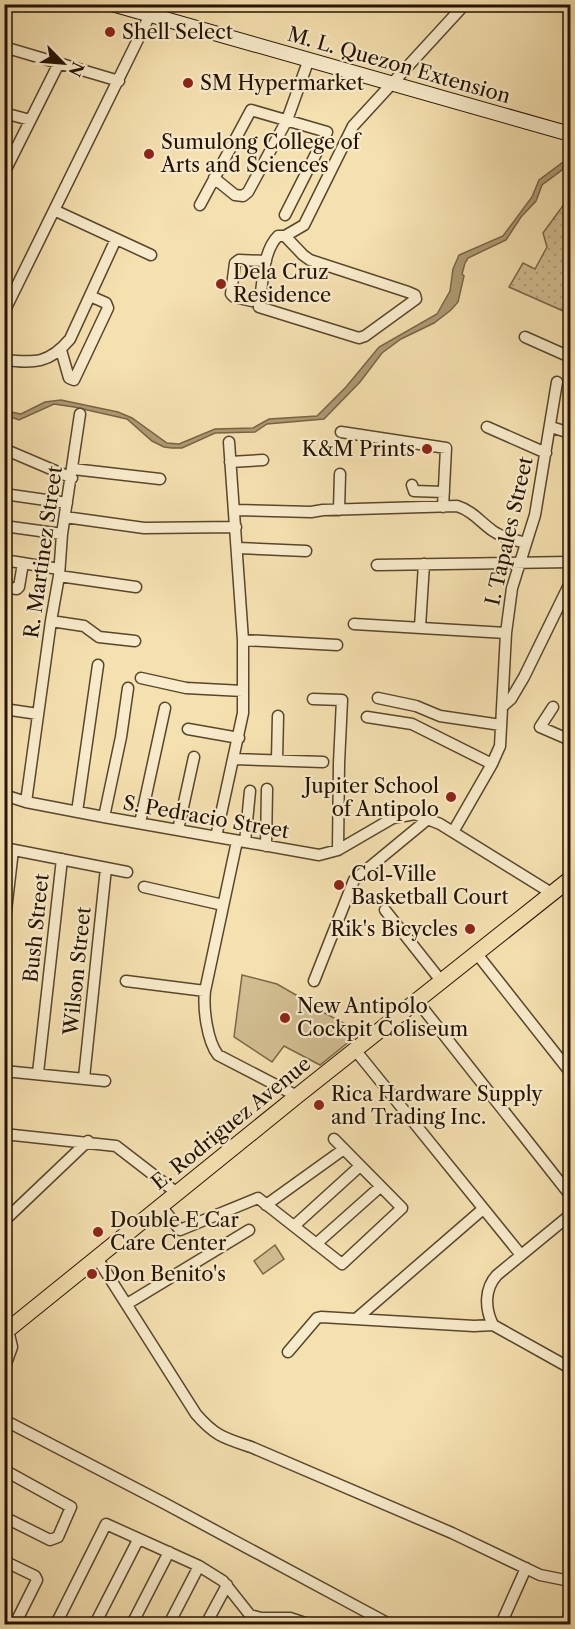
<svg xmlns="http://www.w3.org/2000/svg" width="575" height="1629" viewBox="0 0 575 1629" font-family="'Libre Caslon Text',serif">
  <defs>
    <pattern id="grass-dots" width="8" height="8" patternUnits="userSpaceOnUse" patternTransform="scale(1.5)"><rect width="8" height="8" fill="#d1bd91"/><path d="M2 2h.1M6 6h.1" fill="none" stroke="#b3a17b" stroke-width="1.8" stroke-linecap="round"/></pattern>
  </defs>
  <rect width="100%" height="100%" fill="#f5e0af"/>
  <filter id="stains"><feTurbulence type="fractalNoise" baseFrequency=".00333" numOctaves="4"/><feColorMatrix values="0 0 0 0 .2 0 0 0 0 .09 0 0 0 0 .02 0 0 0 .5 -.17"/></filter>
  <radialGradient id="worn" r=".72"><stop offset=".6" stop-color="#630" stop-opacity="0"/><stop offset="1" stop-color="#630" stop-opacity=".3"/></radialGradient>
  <path fill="url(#grass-dots)" stroke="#7a6848" stroke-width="1.5" d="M570,196V314L509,287L523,263L535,269L547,247L543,233Z"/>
  <path fill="#d1bd91" stroke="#7a6848" stroke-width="1.5" d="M242,975L277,984L310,1003L309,1005L361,1032L320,1065L284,1046L272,1062L234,1037Z
    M275,1245L284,1259L263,1274L254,1261Z"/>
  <path fill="#ae9a74" stroke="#776446" stroke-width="1.5" d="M570,157V164L542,185L536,201L521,217L506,240L468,258L465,263L462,274L464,276L458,302L451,310L434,323L401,339L382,353L360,382L324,419L267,424L255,432L215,433L182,448H172L164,447L152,441L127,419L74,407L54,404L19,420L5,415V411L21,414L45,402L61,400L118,412L132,418L167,443L179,444L215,429L253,428L269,419L317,416L346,387L379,347L437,314L450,291L453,269L459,255L503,236L532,197L539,180Z"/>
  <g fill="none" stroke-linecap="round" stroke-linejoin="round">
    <defs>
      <path id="minor" d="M4,47L119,81
        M4,113L30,120
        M4,173L59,63
        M214,178L235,195L243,196L248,192L287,120L309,59
        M200,205L251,110L327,132L285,215
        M56,211L151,255
        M285,236L303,255L310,260L408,292L415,295L416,299L365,336L359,338L259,307C263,285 262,252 278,236H285L304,225L353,126L465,4
        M252,301L234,297L231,294L235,263L239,260L266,261
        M4,312L150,15
        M525,337L570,357
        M61,350L69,378L74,380L108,308L106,303L90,296
        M4,360C35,363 49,364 70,339L116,239
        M487,427L546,453
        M551,427L570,433
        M341,432L446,448L443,507
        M4,449L72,478
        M230,462L263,460
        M73,469L160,479
        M412,485L414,491L444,492
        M4,494L67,503
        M235,510L311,512L323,510L457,506C473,511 480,522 493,531C503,538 515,540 526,543
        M339,510L340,474
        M65,517L144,528L236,527
        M4,526L62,534
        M238,548L306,551
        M4,560L59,569
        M377,565L570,562
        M59,576L136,587
        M4,587L17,589L19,587L23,563
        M51,621L84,626L99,637L135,641
        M354,624L506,633
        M420,627L424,564
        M243,640L337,645
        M141,678L186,688L243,691
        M378,698L416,706L440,716L501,725
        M313,699L342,700L339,763L338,850
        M502,707L511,699L524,677L570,583
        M553,707L540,727L570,740
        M4,709L38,714
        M367,717L412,724L492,764
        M188,729L239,738
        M233,759L323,762
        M277,760L278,716
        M4,795L26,802L104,817L319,855L338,850L393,818L415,814L440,824L553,894
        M26,802L51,621L59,576L62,534L80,414
        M77,812L98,665
        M104,817L121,737L128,688
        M140,823L165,708
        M178,830L194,757
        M453,832L492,764L500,746L506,633L512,588L535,515L557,382
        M216,837L243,713V640L229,442
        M237,841L205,991C203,1008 207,1041 218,1055L297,1096
        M245,842L250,791
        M266,846L267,789
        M4,848L127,872
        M144,887L223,905
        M385,910L442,982
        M4,928L13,850
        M477,954L570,1072
        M126,981L205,991
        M314,981L354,880L428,819
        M418,1002L570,1195
        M356,1051L521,1255
        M4,1071L105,1081
        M38,1073L62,859
        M84,1078L106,868
        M4,1134L116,1146L177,1193
        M266,1205L344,1149
        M161,1206L180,1230L258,1198L342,1264L402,1208L334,1139
        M570,1215L497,1275C484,1289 485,1309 493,1325L570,1368
        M4,1221L88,1141
        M294,1226L360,1166
        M316,1244L380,1187
        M97,1258L196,1414C215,1436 224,1438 251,1447L452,1533L540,1575L570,1581
        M127,1304L249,1230
        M356,1319L483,1209
        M288,1352L317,1318L321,1317L474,1326L493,1325
        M4,1369L12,1347L8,1330
        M4,1420L162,1502L389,1624
        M4,1470L71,1507L58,1537L50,1540L4,1517
        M4,1561L35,1576L37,1580L15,1624
        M56,1624L106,1524L199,1566L223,1581L250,1615L261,1618H290L308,1624
        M95,1624L138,1540
        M132,1624L169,1552
        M169,1624L199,1566
        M206,1624L227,1585
        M501,1624L526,1568
        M567,1624L570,1610"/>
      <path id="secondary" d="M112,4L570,134"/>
      <path id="primary" d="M4,1333L297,1096L570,879"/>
    </defs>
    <use href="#minor" stroke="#58462c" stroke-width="13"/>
    <use href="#secondary" stroke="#241200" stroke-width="16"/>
    <use href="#primary" stroke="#241200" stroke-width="17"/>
    <use href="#minor" stroke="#f8ebcb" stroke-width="10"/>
    <use href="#secondary" stroke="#f8ebcb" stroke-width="14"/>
    <use href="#primary" stroke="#f5e0af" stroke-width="15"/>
  </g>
  <g fill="#8f2418" stroke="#f8ebcb" stroke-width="2">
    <circle cx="110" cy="32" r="6"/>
    <circle cx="188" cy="83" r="6"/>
    <circle cx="149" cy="154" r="6"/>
    <circle cx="221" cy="284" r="6"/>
    <circle cx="427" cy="449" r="6"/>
    <circle cx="451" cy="797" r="6"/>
    <circle cx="339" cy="885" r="6"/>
    <circle cx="470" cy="929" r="6"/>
    <circle cx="285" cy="1018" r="6"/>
    <circle cx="319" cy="1105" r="6"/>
    <circle cx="98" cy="1232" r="6"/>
    <circle cx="92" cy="1274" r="6"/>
  </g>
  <g text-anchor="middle" stroke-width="4.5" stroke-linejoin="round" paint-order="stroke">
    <g font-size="20" fill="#241200" stroke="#f8ebcb" text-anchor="start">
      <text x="122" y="39">Shell Select</text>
      <text x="200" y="90">SM Hypermarket</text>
      <text x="161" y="149">Sumulong College of<tspan x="161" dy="23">Arts and Sciences</tspan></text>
      <text x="233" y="279">Dela Cruz<tspan x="233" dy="23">Residence</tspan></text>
      <text x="415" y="456" text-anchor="end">K&amp;M Prints</text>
      <text x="439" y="793" text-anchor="end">Jupiter School<tspan x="439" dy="23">of Antipolo</tspan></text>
      <text x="351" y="881">Col-Ville<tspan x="351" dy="23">Basketball Court</tspan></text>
      <text x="458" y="936" text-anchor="end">Rik's Bicycles</text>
      <text x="297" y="1013">New Antipolo<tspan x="297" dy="23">Cockpit Coliseum</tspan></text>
      <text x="331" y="1101">Rica Hardware Supply<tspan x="331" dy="23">and Trading Inc.</tspan></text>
      <text x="110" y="1227">Double E Car<tspan x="110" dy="23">Care Center</tspan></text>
      <text x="104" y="1281">Don Benito's</text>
    </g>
    <g font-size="20" fill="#241200" stroke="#f8ebcb">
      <text transform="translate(399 65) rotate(16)" y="7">M. L. Quezon Extension</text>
      <text transform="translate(509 531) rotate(-77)" y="7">I. Tapales Street</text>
      <text transform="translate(43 552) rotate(-82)" y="7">R. Martinez Street</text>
      <text transform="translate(206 817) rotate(10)" y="7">S. Pedracio Street</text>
      <text transform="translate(36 928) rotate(-84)" y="7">Bush Street</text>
      <text transform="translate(77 971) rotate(-84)" y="7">Wilson Street</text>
      <text transform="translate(231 1123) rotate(-39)" y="7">E. Rodriguez Avenue</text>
    </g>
  </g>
  <rect width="575" height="1629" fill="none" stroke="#f5e0af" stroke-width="24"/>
  <rect x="6" y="6" width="563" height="1617" fill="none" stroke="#241200" stroke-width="3"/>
  <rect x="12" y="12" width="551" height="1605" fill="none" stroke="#241200" stroke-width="1.5"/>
  <g transform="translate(63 63) rotate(115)" stroke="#f8ebcb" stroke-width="4.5" paint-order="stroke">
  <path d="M0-4.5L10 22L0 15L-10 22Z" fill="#241200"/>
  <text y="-9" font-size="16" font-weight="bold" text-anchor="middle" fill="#241200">N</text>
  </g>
  <rect width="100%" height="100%" filter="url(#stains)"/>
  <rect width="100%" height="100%" fill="url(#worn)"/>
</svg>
